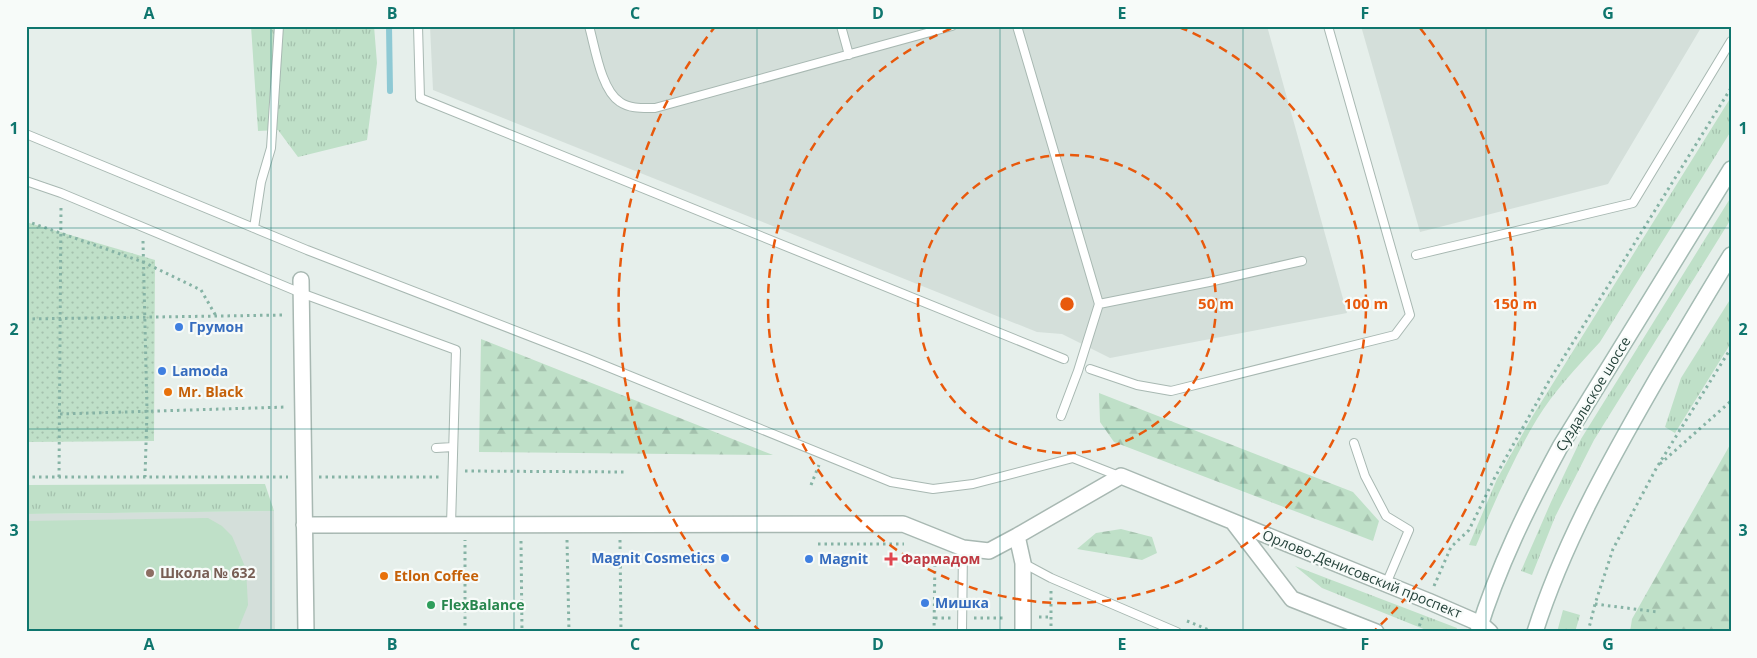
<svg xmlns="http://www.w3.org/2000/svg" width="1757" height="658" viewBox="0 0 1757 658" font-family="'Open Sans',sans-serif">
  <defs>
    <pattern id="grass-tufts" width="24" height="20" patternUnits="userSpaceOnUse" patternTransform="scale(1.25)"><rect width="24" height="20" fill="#bfe0c8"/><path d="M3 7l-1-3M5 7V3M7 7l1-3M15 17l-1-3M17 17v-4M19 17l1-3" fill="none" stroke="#a4c1ad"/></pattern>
    <pattern id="forest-firs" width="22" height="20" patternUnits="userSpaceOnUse" patternTransform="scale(1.25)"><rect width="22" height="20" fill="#bfe0c8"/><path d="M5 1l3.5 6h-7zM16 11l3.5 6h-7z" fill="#a4c1ad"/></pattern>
    <pattern id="park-dots" width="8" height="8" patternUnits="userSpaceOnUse" patternTransform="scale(1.25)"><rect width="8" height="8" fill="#bfe0c8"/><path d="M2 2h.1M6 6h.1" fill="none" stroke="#a4c1ad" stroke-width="1.8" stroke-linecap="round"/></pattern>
  </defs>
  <rect width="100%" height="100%" fill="#e6efeb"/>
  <path fill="#d4dfda" d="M430,26H1267L1347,313L1110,358L1062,334L1037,332L433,90Z
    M1361,26H1702L1608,184L1420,232Z
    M274,511L275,632H26V514Z"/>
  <path fill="url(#grass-tufts)" d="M251,26H374L377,63L367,140L298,157L278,130L258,131Z
    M1731,97V131L1600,342C1578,366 1554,391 1537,419C1513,459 1494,503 1476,546L1469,545L1497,479L1532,417Z
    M1731,197V219L1594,440L1555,517L1532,575L1521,571L1551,502L1581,439Z
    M1731,298V343L1675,433L1665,427L1681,378Z
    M265,484L274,511L26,514V485Z
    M1295,566L1457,628L1456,632H1431L1322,588Z
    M1563,610L1580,615L1575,632H1557Z"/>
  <path fill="url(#forest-firs)" d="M481,339L773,455L479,452Z
    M1099,393L1353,492L1379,521L1373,541L1114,442L1100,422Z
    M1731,443V632H1630L1632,619Z
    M1121,529L1152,537L1157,553L1142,560L1077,549L1096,533Z"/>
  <path fill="url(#park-dots)" d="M26,222L155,260L154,441L26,442Z"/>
  <path fill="#bfe0c8" d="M208,518L222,526L232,536L246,569L248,605L237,632H26V521Z"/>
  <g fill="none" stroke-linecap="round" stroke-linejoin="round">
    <path stroke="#8ec9d4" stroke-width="6" d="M389,26L390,91"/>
    <defs>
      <path id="lane" d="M418,26L420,98L1064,359
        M589,26C595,47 601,90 620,102C630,109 643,108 655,108L952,26
        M841,26L849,55
        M1017,26L1099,304L1078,371L1061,416
        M26,134L307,250L586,358L891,482L933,489L973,484L1073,458L1119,476
        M26,181L61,193L301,293L456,350L451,525
        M254,228L261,182L271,148L279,26
        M1416,255L1633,203L1731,41
        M1099,304L1209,282L1302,261
        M1090,369L1137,385L1171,391L1395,335L1410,315L1328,26
        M1354,443L1365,476L1386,516L1409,530L1386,584
        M436,448L453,447
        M1023,563L1051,578L1177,632
        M962,632L963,548"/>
      <path id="street" d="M301,280L306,632
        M1233,522L1292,599L1376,632
        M304,525L903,524L963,548L989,551L1017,536L1121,476L1428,601L1481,624L1490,632
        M1017,536L1023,563V632"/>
      <path id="secondary" d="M1478,632C1498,567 1528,506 1560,447L1731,169
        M1535,632C1563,544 1609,462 1655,382C1680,340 1705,297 1731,255"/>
    </defs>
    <use href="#lane" stroke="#a8b8b2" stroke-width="10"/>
    <use href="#street" stroke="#a8b8b2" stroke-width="18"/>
    <use href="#secondary" stroke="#a4bbb3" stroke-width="18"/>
    <path stroke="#86b3a5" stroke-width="3" stroke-dasharray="2.5 4" stroke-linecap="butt" d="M26,221L143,262L201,290L216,316
      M143,241L147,411L145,477
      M26,319L284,315
      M60,414L287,407
      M1660,464L1731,401
      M465,471L627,472
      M26,477H288
      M59,477L61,206
      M319,477H441
      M811,485L819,465
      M567,540L569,632
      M620,540L621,632
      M521,541L522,632
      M818,544H904
      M1434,586L1451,547L1469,530L1494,479L1549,381L1731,88
      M1051,591V632
      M1595,604L1658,612
      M1039,617H1051
      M935,618H951
      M974,618H1006
      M1187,621L1214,632
      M465,632V540
      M934,632L935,555
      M1417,632L1423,616
      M1588,632L1595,604L1613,549L1657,467L1731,348"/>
    <use href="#lane" stroke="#fff" stroke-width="8"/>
    <use href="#street" stroke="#fff" stroke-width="15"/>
    <use href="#secondary" stroke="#fff" stroke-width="15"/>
  </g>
  <path fill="none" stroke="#0f766e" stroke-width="1" stroke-opacity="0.55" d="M271,26V632M514,26V632M757,26V632M1000,26V632M1243,26V632M1486,26V632M26,228H1731M26,429H1731"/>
  <g fill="none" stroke="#e8590c" stroke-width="2.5" stroke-dasharray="9 6">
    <circle cx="1067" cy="304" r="149"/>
    <path d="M1179 27A299 299 0 1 1 955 27"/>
    <path d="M761 632A448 448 0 0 1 714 28M1420 28A448 448 0 0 1 1373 632"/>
  </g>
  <g fill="#3f7fe0" stroke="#f7fbf9" stroke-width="2">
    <circle cx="179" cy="327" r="5"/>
    <circle cx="162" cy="371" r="5"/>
    <circle cx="725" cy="558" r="5"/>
    <circle cx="809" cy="559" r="5"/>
    <circle cx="925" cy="603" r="5"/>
  </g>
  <g fill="#e8710a" stroke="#f7fbf9" stroke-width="2">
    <circle cx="168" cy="392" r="5"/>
    <circle cx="384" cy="576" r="5"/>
  </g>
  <path fill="#e0444e" stroke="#f7fbf9" stroke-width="2" d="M888.5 551.5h5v5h5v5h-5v5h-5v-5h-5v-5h5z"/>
  <circle fill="#8d6e63" stroke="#f7fbf9" stroke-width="2" cx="150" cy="573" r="5"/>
  <circle fill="#2e9e5b" stroke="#f7fbf9" stroke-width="2" cx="431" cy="605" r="5"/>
  <g text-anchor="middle" stroke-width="4.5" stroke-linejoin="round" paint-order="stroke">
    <g font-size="14" font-weight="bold" fill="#366cbe" stroke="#f7fbf9" text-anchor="start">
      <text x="189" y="332">Грумон</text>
      <text x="172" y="376">Lamoda</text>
      <text x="715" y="563" text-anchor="end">Magnit Cosmetics</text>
      <text x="819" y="564">Magnit</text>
      <text x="935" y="608">Мишка</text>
    </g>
    <g font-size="14" font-weight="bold" fill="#c56008" stroke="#f7fbf9" text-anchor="start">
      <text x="178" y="397">Mr. Black</text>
      <text x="394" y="581">Etlon Coffee</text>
    </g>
    <g font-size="14" fill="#24423a" stroke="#f7fbf9">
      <text transform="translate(1593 394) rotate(-59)" y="5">Суздальское шоссе</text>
      <text transform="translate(1362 574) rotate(22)" y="5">Орлово-Денисовский проспект</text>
    </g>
    <g font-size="14" font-weight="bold" fill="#be3a42" stroke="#f7fbf9" text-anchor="start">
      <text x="901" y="564">Фармадом</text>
    </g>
    <g font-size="14" font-weight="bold" fill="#785e54" stroke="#f7fbf9" text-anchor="start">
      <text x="160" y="578">Школа № 632</text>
    </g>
    <g font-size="14" font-weight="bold" fill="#27864d" stroke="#f7fbf9" text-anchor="start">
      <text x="441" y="610">FlexBalance</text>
    </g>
  </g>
  <circle cx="1067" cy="304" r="8" fill="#e8590c" stroke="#f7fbf9" stroke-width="2.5"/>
  <g font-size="15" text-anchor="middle" font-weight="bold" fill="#e8590c" stroke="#f7fbf9" stroke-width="4.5" stroke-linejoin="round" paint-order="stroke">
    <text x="1216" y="309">50 m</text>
    <text x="1366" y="309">100 m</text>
    <text x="1515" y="309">150 m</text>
  </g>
  <rect width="1757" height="658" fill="none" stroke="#f7fbf9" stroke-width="55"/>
  <rect x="28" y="28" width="1702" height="602" fill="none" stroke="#0f766e" stroke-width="2"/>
  <g font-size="16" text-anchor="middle" font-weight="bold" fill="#0f766e">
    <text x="149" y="19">A</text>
    <text x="392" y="19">B</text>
    <text x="635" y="19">C</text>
    <text x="878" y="19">D</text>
    <text x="1122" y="19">E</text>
    <text x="1365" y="19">F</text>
    <text x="1608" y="19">G</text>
    <text x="14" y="134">1</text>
    <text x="1743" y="134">1</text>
    <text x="14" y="335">2</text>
    <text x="1743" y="335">2</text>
    <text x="14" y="536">3</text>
    <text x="1743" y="536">3</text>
    <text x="149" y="650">A</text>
    <text x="392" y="650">B</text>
    <text x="635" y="650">C</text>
    <text x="878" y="650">D</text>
    <text x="1122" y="650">E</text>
    <text x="1365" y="650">F</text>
    <text x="1608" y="650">G</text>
  </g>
</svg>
